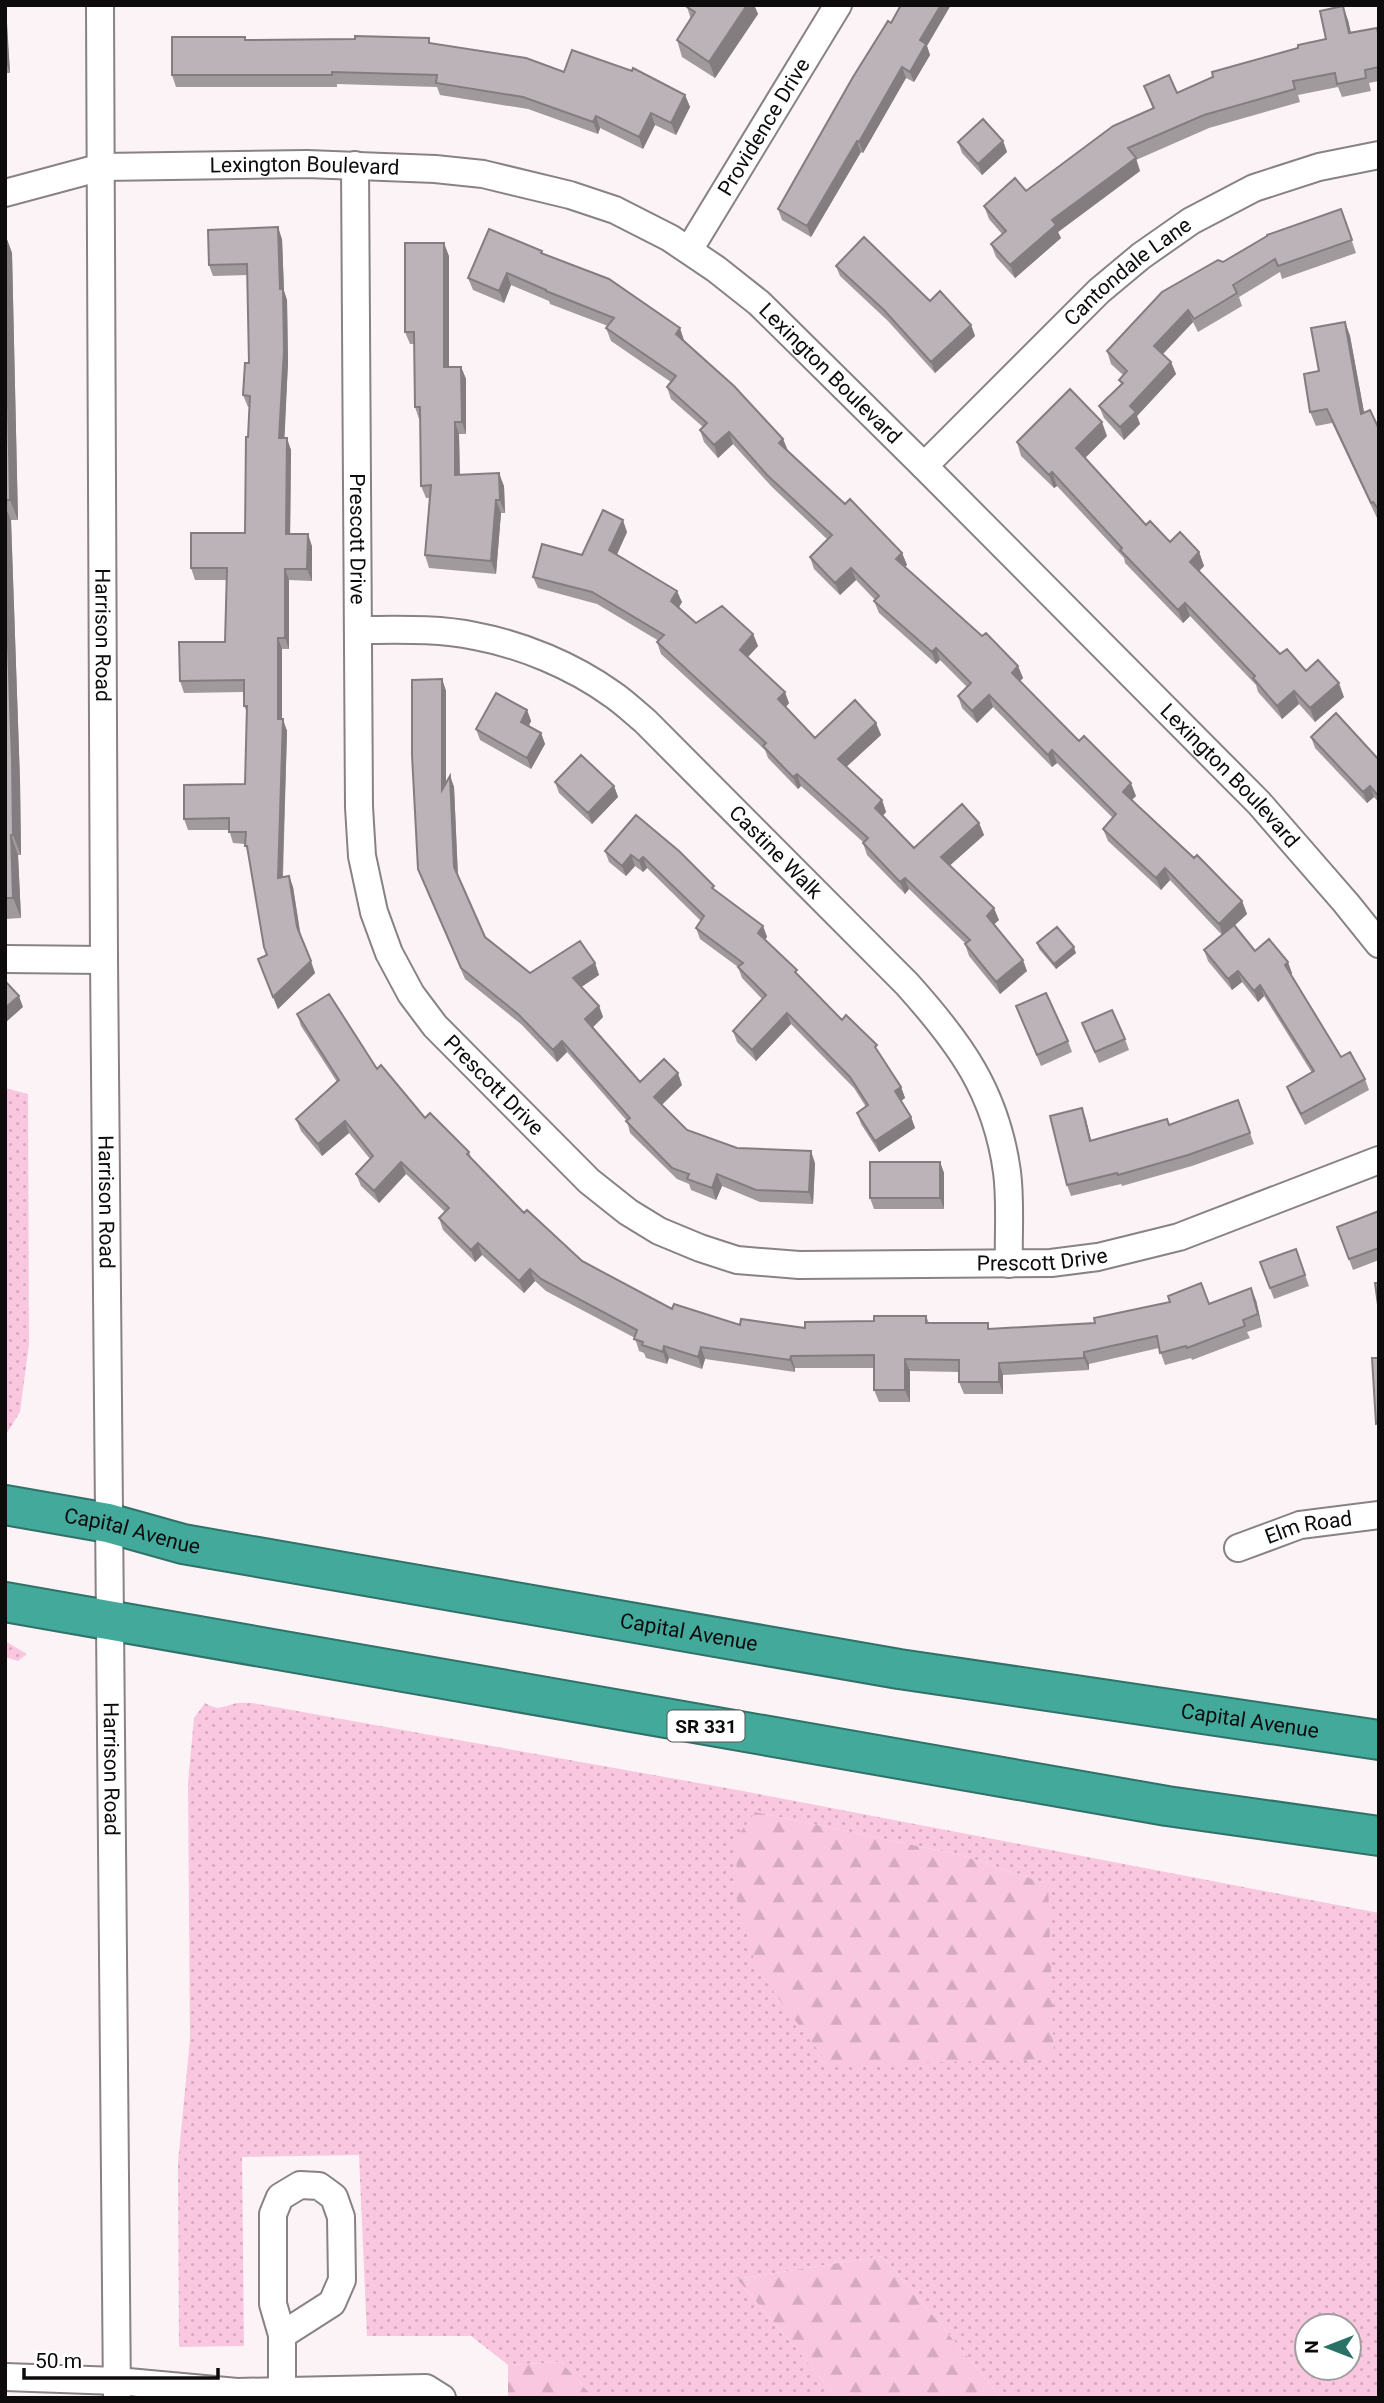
<svg xmlns="http://www.w3.org/2000/svg" width="1384" height="2403" viewBox="0 0 1384 2403" font-family="Roboto,sans-serif">
  <defs>
    <pattern id="green-dots" width="8" height="8" patternUnits="userSpaceOnUse" patternTransform="scale(1.75)"><rect width="8" height="8" fill="#fac7e0"/><path d="M2 2h.1M6 6h.1" fill="none" stroke="#d5aabf" stroke-width="1.8" stroke-linecap="round"/></pattern>
    <pattern id="forest-firs" width="22" height="20" patternUnits="userSpaceOnUse" patternTransform="scale(1.75)"><rect width="22" height="20" fill="#fac7e0"/><path d="M5 1l3.5 6h-7zM16 11l3.5 6h-7z" fill="#d5aabf"/></pattern>
  </defs>
  <rect width="100%" height="100%" fill="#fbf3f6"/>
  <path fill="url(#green-dots)" fill-rule="evenodd" d="M5,1088L28,1094L29,1344L20,1412L5,1436Z
    M5,1641L27,1654L18,1661L5,1657Z
    M205,1703C217,1710 221,1708 233,1704C238,1702 246,1703 252,1703L743,1791L1379,1913V2398H1002L883,2256L737,2279L838,2398H594L561,2362L508,2365L471,2336H367L359,2155L242,2157L244,2346L179,2347L178,2162L190,2039L188,1783L194,1718ZM755,1812L961,1855L1048,1884ZM1307,2326H1349V2368H1307Z"/>
  <path fill="url(#forest-firs)" d="M755,1812L961,1855L1048,1884L1054,2059L829,2065L757,1970L736,1896L737,1837Z
    M883,2256L1002,2398H838L737,2279Z
    M561,2362L594,2398H508V2365Z"/>
  <g fill="none" stroke-linecap="round" stroke-linejoin="round">
    <defs>
      <g id="minor">
        <path id="s1" d="M100,5L104,960L117,2398"/>
        <path id="s2" d="M355,165L359,807L362,856L374,912L389,953L411,994L435,1026L589,1181L628,1212L659,1231L700,1248L737,1260L799,1265L1051,1263L1098,1257L1179,1237L1379,1160"/>
        <path id="s3" d="M5,193L102,167L307,164L435,169L483,174L570,195L615,210L670,238L716,269L759,303L924,466L1259,803L1346,903L1379,944"/>
        <path id="s4" d="M689,250L838,5"/>
        <path id="s5" d="M924,466L1099,291L1141,256L1191,221L1254,188L1319,167L1379,155"/>
        <path id="s6" d="M358,630C396,630 437,628 475,636C523,645 573,666 612,694C624,702 634,712 645,721L907,984C960,1043 996,1092 1007,1172C1011,1202 1008,1234 1009,1264"/>
        <path d="M5,959L104,960"/>
        <path id="s7" d="M1238,1548L1300,1525L1379,1515"/>
        <path d="M5,2377L117,2381L237,2392L238,2398"/>
        <path d="M282,2390V2335L273,2304V2214L280,2197L300,2185L319,2186L334,2197L341,2217L342,2280L332,2303L282,2335"/>
        <path d="M237,2392L426,2388L442,2398"/>
      </g>
      <g id="highway">
        <path id="s8" d="M5,1505L108,1523L183,1544L899,1669L1379,1740"/>
        <path d="M5,1602L1167,1806L1379,1836"/>
      </g>
    </defs>
    <use href="#minor" stroke="#898285" stroke-width="30"/>
    <use href="#highway" stroke="#307269" stroke-width="42"/>
    <use href="#minor" stroke="#fff" stroke-width="26"/>
    <use href="#highway" stroke="#43a99b" stroke-width="38"/>
  </g>
  <path fill="#a19a9d" d="M5,5L10,73H5Z
    M754,5L758,14L715,78L682,57L677,40L691,19L687,7Z
    M1348,20L1351,33L1377,28L1379,33V81L1369,83L1371,91L1342,97L1338,87L1298,95L1300,102L1209,128L1136,160L1140,171L1058,232L1061,238L1015,278L996,257L991,244L1002,234L989,219L984,206L1026,191L1153,109L1144,86L1177,93L1326,39Z
    M245,37L246,40L431,43L564,72L685,95L690,107L676,135L655,125L643,149L600,128L598,134L528,109L440,95L437,87L337,84V87H176L172,75Z
    M927,46L930,55L914,82L906,78L863,153L861,152L811,237L782,220L778,209L853,77Z
    M1003,141L1007,152L982,175L962,153L958,142Z
    M1341,209L1356,253L1282,279L1280,272L1239,297L1242,306L1198,332L1193,322L1163,354L1171,362L1176,374L1137,416L1140,424L1124,440L1104,418L1099,406L1121,384L1119,380L1123,375L1111,364L1107,351L1223,262Z
    M5,234L12,253L18,520H11L20,781L21,855H18L21,918L5,919Z
    M282,239L284,291L287,300L288,362L284,438L291,450L290,534L312,546V581L289,580V649H282V719L287,731L283,877L289,876L293,887L301,937L315,973L278,1009L258,959L267,955L249,857L245,844L233,843L229,830H188L184,819L245,784L247,712L244,706V692L184,693L180,681L225,642L227,580H195L191,568L245,533L249,407H248L243,395L249,363L248,275L213,276L209,265Z
    M543,254L684,340L783,439L788,451L845,504L902,553L907,565L905,567L982,636L1018,666L1023,678L1020,681L1079,741L1136,796L1132,800L1242,901L1247,914L1234,926L1255,951L1292,973L1291,975L1341,1057L1365,1079L1369,1090L1305,1125L1291,1098L1287,1087L1312,1073L1264,996L1258,1002L1242,982L1232,990L1208,961L1204,950L1222,935L1170,880L1161,890L1108,841L1103,829L1113,818L1057,763L1052,767L993,707L977,723L962,708L958,696L967,687L940,660L936,664L879,613L874,601L875,600L856,580L840,595L814,569L810,557L828,540L772,487L733,444L718,458L704,442L700,430L703,427L671,399L667,387L671,382L611,341L606,328L608,326L550,304L549,301L511,285L504,303L473,290L468,278Z
    M449,256V367H461L466,379V434H459L460,475L504,486L505,513H501L496,574L429,568L425,555L430,498H426L421,486L420,419H419L415,407L414,344H410L405,332Z
    M836,266L930,301L971,325L975,336L935,373L888,321L840,276Z
    M1345,322L1350,336L1364,413L1379,429V517L1377,518L1332,423L1316,426L1310,412L1319,371Z
    M1107,436L1085,458L1146,525L1170,542L1199,552L1204,566L1199,571L1280,654L1344,697L1315,722L1299,704L1282,719L1258,692L1256,685L1190,616L1183,623L1125,563L1124,558L1057,486L1054,488L1021,456L1017,442Z
    M627,532L617,554L682,602L679,607L696,623L753,634L758,646L748,657L789,703L786,707L815,738L876,723L881,735L846,767L882,800L886,812L883,816L914,848L979,823L984,835L950,865L999,920L994,924L1027,971L1000,994L969,956L965,944H966L909,889L905,894L867,855L863,843V842L801,786L798,789L768,758L765,750L661,654L657,642L659,641L597,604L538,588L533,577L582,555Z
    M442,679L446,691V782L450,776L454,787L458,876L485,937L530,973L595,963L599,975L581,987L599,1006L603,1017L593,1027L640,1082L682,1085L662,1105L687,1130L737,1148L815,1163L813,1204L760,1202L722,1186L716,1200L691,1190L689,1184L677,1179L630,1133L627,1121L567,1052L557,1062L522,1025L465,979L418,869Z
    M527,710L531,721L529,726L541,733L545,744L531,769L480,740L476,729Z
    M1311,737L1379,760V803L1374,797L1367,803L1315,748Z
    M555,782L614,786L618,797L592,824L559,793Z
    M636,815L716,892L763,926L767,937L765,939L799,976L842,1020L880,1055L901,1087L905,1098L901,1101L911,1117L915,1128L879,1152L861,1124L857,1113L866,1107L854,1088L791,1024L756,1061L737,1042L733,1031L762,999L742,978L738,967L700,939L696,928L701,921L647,868L643,872L635,866L626,876L609,862L605,851Z
    M1037,943L1076,953L1056,969L1039,949Z
    M1016,1006L1068,1041L1072,1052L1041,1066Z
    M297,1014L377,1069L425,1118L469,1152L472,1160L524,1213L582,1261L672,1309L740,1325L805,1328L926,1316L929,1323L990,1329L1095,1323L1209,1304L1256,1300L1262,1327L1247,1332L1250,1338L1192,1360L1191,1358L1165,1365L1159,1348L1089,1364V1370L1003,1375V1394H964L959,1382V1372L910,1371V1402H879L874,1390V1368H795V1372L705,1359L702,1369L669,1358L667,1364L646,1358L644,1353L639,1351L635,1338L546,1291L535,1281L524,1293L482,1255L475,1262L443,1230L439,1218L445,1212L406,1174L379,1203L361,1186L356,1174L370,1159L349,1133L322,1156L301,1131L296,1119L337,1082L301,1026Z
    M1082,1023L1125,1039L1129,1050L1099,1063Z
    M1082,1108L1091,1140L1169,1125L1250,1133L1254,1144L1192,1166L1122,1186L1121,1184L1071,1196L1067,1185Z
    M940,1162L944,1173V1209H874L870,1198Z
    M1379,1211V1260L1353,1270L1337,1227Z
    M1296,1249L1309,1286L1274,1299L1260,1262Z"/>
  <path fill="#837d80" d="M5,5H6L10,73L5,59Z
    M747,5H754L758,14L715,78L709,62Z
    M941,5H951L927,46L930,55L914,82L910,72L920,40Z
    M1343,6L1348,20L1354,47L1349,33Z
    M902,67L906,78L863,153L859,142Z
    M685,95L690,107L676,135L671,123Z
    M651,113L655,125L643,149L639,137Z
    M596,116L600,128L598,134L593,122Z
    M857,141L861,152L811,237L807,226Z
    M1003,141L1007,152L982,175L978,164Z
    M1136,158L1140,171L1058,232L1061,238L1015,278L1010,265L1052,220Z
    M278,227L282,239L284,291L287,300L288,362L284,449L279,438L280,289Z
    M5,234L12,253L18,520L10,500Z
    M444,243L449,256V379L444,367Z
    M507,273L511,285L504,303L499,291Z
    M1188,310L1193,322L1159,358L1154,346Z
    M1345,322L1350,336L1367,428L1361,414Z
    M971,325L975,336L935,373L931,362Z
    M680,328L684,340L680,346L676,334Z
    M1171,362L1176,374L1137,416L1140,424L1124,440L1120,427L1130,406Z
    M461,367L466,379V434L462,422Z
    M455,422L459,434L460,488L455,475Z
    M1102,422L1107,436L1081,462L1076,448Z
    M729,432L733,444L718,458L714,445Z
    M287,438L291,450L290,545L286,534Z
    M783,439L788,451L779,443Z
    M1052,472L1057,486L1054,488L1049,475Z
    M499,473L504,486L505,513L500,500Z
    M496,500L501,513L496,574L491,561Z
    M5,506L11,520L20,781L21,855L13,835L5,560Z
    M623,520L627,532L614,561L609,550Z
    M308,534L312,546V581L307,569Z
    M1199,552L1204,566L1195,575L1190,562Z
    M902,553L907,565L900,572L896,559Z
    M851,568L856,580L840,595L835,583Z
    M285,569L289,580V649L285,638Z
    M677,591L682,602L676,612L671,601Z
    M1185,603L1190,616L1183,623L1178,610Z
    M753,634L758,646L744,661L740,650Z
    M278,638L282,649V731L278,719Z
    M936,648L940,660L936,664L932,652Z
    M1018,666L1023,678L1016,685L1012,673Z
    M442,679L446,691V801L442,790Z
    M1339,683L1344,697L1315,722L1310,708Z
    M1294,691L1299,704L1282,719L1277,706Z
    M785,692L789,703L783,710L778,699Z
    M989,695L993,707L977,723L972,711Z
    M527,710L531,721L525,732L521,722Z
    M283,719L287,731L282,889L278,878Z
    M876,723L881,735L842,771L838,759Z
    M541,733L545,744L531,769L527,758Z
    M1052,750L1057,763L1052,767L1048,755Z
    M797,774L801,786L798,789L793,777Z
    M450,776L454,787L458,879L454,867Z
    M1131,783L1136,796L1127,804L1123,792Z
    M614,786L618,797L592,824L588,813Z
    M1370,786L1374,797L1367,803L1363,792Z
    M882,800L886,812L879,819L875,808Z
    M979,823L984,835L946,869L941,857Z
    M11,835L18,855L21,918L13,898Z
    M631,855L635,866L626,876L622,866Z
    M643,857L647,868L643,872L639,861Z
    M1165,868L1170,880L1161,890L1156,878Z
    M289,876L293,887L301,939L297,927Z
    M905,878L909,889L905,894L900,882Z
    M1242,901L1247,914L1223,936L1219,924Z
    M994,908L999,920L991,927L987,916Z
    M763,926L767,937L762,944L758,933Z
    M1074,947L1076,953L1056,969L1054,964Z
    M1023,960L1027,971L1000,994L996,982Z
    M311,961L315,973L278,1009L273,997Z
    M1288,962L1292,973L1289,976L1285,965Z
    M595,963L599,975L577,990L573,978Z
    M1238,971L1242,982L1232,990L1228,979Z
    M1260,985L1264,996L1258,1002L1254,991Z
    M19,996L23,1007L5,1023V1008Z
    M599,1006L603,1017L590,1030L585,1019Z
    M787,1013L791,1024L756,1061L752,1050Z
    M562,1041L567,1052L557,1062L553,1050Z
    M678,1073L682,1085L658,1108L654,1097Z
    M901,1087L905,1098L899,1102L895,1091Z
    M1082,1108L1086,1119L1094,1152L1090,1141Z
    M911,1117L915,1128L879,1152L875,1141Z
    M345,1121L349,1133L322,1156L318,1144Z
    M811,1151L815,1163L813,1204L809,1192Z
    M401,1162L406,1174L379,1203L374,1191Z
    M940,1162L944,1173V1209L940,1198Z
    M717,1174L722,1186L716,1200L712,1188Z
    M478,1243L482,1255L475,1262L471,1250Z
    M530,1269L535,1281L524,1293L519,1281Z
    M1251,1288L1256,1300L1262,1327L1258,1314Z
    M664,1346L669,1358L667,1364L663,1352Z
    M701,1347L705,1359L702,1369L698,1357Z
    M1084,1352L1089,1364V1370L1084,1358Z
    M791,1356L795,1368V1372L790,1360Z
    M905,1359L910,1371V1402L905,1390Z
    M999,1363L1003,1375V1394L999,1382Z"/>
  <path fill="#bbb3b7" stroke="#837d80" stroke-width="2" d="M688,5H747L709,62L677,40L695,12L687,7Z
    M901,5H941L920,40L926,44L910,72L902,67L859,142L857,141L807,226L778,209L853,77L888,21L891,23Z
    M1343,6L1349,33L1377,28L1378,33H1379V67L1365,70L1366,78L1337,84L1335,73L1293,81L1295,89L1204,115L1128,148L1136,158L1052,220L1056,225L1010,265L991,244L1006,231L984,206L1015,178L1026,191L1113,126L1154,108L1144,86L1169,75L1177,93L1213,77L1212,72L1298,48V45L1326,39L1320,11Z
    M355,36L429,38V43L526,58L564,72L572,50L632,71L633,68L685,95L671,123L651,113L639,137L596,116L593,122L523,97L436,83L437,75L332,72V75H172V37H245V40L355,39Z
    M983,119L1003,141L978,164L958,142Z
    M1341,209L1352,240L1278,266L1275,259L1233,285L1237,293L1194,319L1188,310L1154,346L1171,362L1130,406L1136,412L1120,427L1099,406L1123,383L1119,380L1127,371L1107,351L1162,292L1218,260L1223,262L1267,236V235Z
    M278,227L280,289H283L284,350L279,438H287L286,534H308L307,569H285V638H278V719H283L278,878L289,876L297,927L311,961L273,997L258,959L267,955L264,947L247,846H245L246,832H229V818L184,819V785L245,784L247,706H244V680L180,681L179,642H225L227,568H191V533H245L246,437H248L250,396L243,395L245,363H249L247,264L209,265L208,230Z
    M489,229L542,251L541,253L609,279L680,328L676,334L734,386L783,439L779,443L845,504L850,499L902,553L896,559L982,636L986,633L1018,666L1012,673L1079,741L1084,736L1131,783L1123,792L1194,858L1197,855L1242,901L1219,924L1165,868L1156,878L1103,829L1116,814L1052,750L1048,755L989,695L972,711L958,696L971,683L936,648L932,652L874,601L879,596L851,568L835,583L810,557L832,535L767,475L729,432L714,445L700,430L707,423L667,387L676,376L606,328L614,318L546,291V290L507,273L499,291L468,278Z
    M864,237L930,301L940,291L971,325L931,362L884,310L836,266Z
    M405,243H444V367H461L462,422H455V475L499,473L500,500H496L491,561L425,555L431,485L421,486L420,407H415L414,332H405Z
    M5,253L10,500H5Z
    M1345,322L1361,414L1370,410L1379,429V510L1373,502L1371,503L1327,409L1310,412L1304,374L1319,371L1311,328Z
    M1070,389L1102,422L1076,448L1146,525L1150,521L1170,542L1180,532L1199,552L1190,562L1280,654L1287,649L1306,671L1318,660L1339,683L1310,708L1294,691L1277,706L1253,678L1255,676L1185,603L1178,610L1120,550L1122,548L1052,472L1049,475L1017,442Z
    M603,510L623,520L609,550L677,591L671,601L696,623L722,606L753,634L740,650L785,692L778,699L815,738L855,700L876,723L838,759L882,800L875,808L914,848L962,804L979,823L941,857L994,908L987,916L1023,960L996,982L965,944L970,940L905,878L900,882L863,843L868,838L797,774L793,777L763,746L766,743L657,642L664,635L592,592L533,577L542,544L582,555Z
    M5,560L12,760L13,835H11L13,898H5Z
    M442,679V790L450,776L454,867L485,937L530,973L580,941L595,963L573,978L599,1006L585,1019L640,1082L664,1059L678,1073L654,1097L687,1130L737,1148L811,1151L809,1192L756,1190L717,1174L712,1188L687,1179L689,1174L672,1168L626,1121L630,1118L562,1041L553,1050L518,1014L461,968L418,869L412,755V680Z
    M496,693L527,710L521,722L541,733L527,758L476,729Z
    M1336,713L1379,760V797L1370,786L1363,792L1311,737Z
    M581,755L614,786L588,813L555,782Z
    M636,815L679,851L714,886L712,888L763,926L758,933L797,970L795,972L842,1020L846,1015L877,1045L875,1047L901,1087L895,1091L911,1117L875,1141L857,1113L868,1105L850,1077L787,1013L752,1050L733,1031L766,995L738,967L743,963L696,928L704,916L643,857L639,861L631,855L622,866L605,851Z
    M1234,925L1255,951L1269,939L1288,962L1285,965L1341,1057L1350,1052L1365,1079L1301,1114L1287,1087L1314,1071L1260,985L1254,991L1238,971L1228,979L1204,950Z
    M1057,927L1074,947L1054,964L1037,943Z
    M5,981L19,996L5,1008Z
    M1046,993L1068,1041L1037,1055L1016,1006Z
    M329,994L377,1069L381,1065L425,1118L430,1113L469,1152L467,1154L524,1213L527,1210L582,1261L672,1309L674,1304L740,1325L741,1319L805,1328V1322L874,1321V1316H926V1323H988V1329L1095,1323L1094,1318L1170,1302L1168,1296L1201,1283L1209,1304L1251,1288L1258,1314L1243,1320L1245,1326L1187,1348L1186,1346L1160,1353L1157,1336L1084,1352V1358L999,1363V1382H959V1360L905,1359V1390H874V1355L791,1356L790,1360L701,1347L698,1357L664,1346L663,1352L642,1345L643,1342L634,1339L637,1330L541,1279L530,1269L519,1281L478,1243L471,1250L439,1218L449,1208L401,1162L374,1191L356,1174L373,1156L345,1121L318,1144L296,1119L339,1080L297,1014Z
    M1112,1010L1125,1039L1095,1052L1082,1023Z
    M1238,1100L1250,1133L1188,1155L1118,1175L1117,1173L1067,1185L1050,1116L1082,1108L1090,1141L1167,1119L1169,1125Z
    M870,1162H940V1198H870Z
    M1379,1211V1248L1349,1259L1337,1227Z
    M1296,1249L1305,1275L1270,1288L1260,1262Z
    M1375,1283H1379V1312Z
    M1372,1358H1379V1423L1376,1424Z"/>
  <g text-anchor="middle" stroke-width="5" stroke-linejoin="round" paint-order="stroke">
    <rect fill="#fff" stroke="#565455" stroke-width="2" x="667.5" y="1710.5" width="77" height="31" rx="5"/>
    <g font-size="19" font-weight="bold" fill="#0e0b0c">
      <text x="706" y="1733">SR 331</text>
    </g>
    <g font-size="21" fill="#0e0b0c" stroke="#fff">
      <text dy="7" stroke="none"><textPath href="#s4" startOffset="144">Providence Drive</textPath></text>
      <text dy="7" stroke="none"><textPath href="#s3" startOffset="303">Lexington Boulevard</textPath></text>
      <text dy="7" stroke="none"><textPath href="#s5" startOffset="282">Cantondale Lane</textPath></text>
      <text dy="7" stroke="none"><textPath href="#s3" startOffset="891">Lexington Boulevard</textPath></text>
      <text dy="7" stroke="none"><textPath href="#s2" startOffset="374">Prescott Drive</textPath></text>
      <text dy="7" stroke="none"><textPath href="#s1" startOffset="630">Harrison Road</textPath></text>
      <text dy="7" stroke="none"><textPath href="#s3" startOffset="1458">Lexington Boulevard</textPath></text>
      <text dy="7" stroke="none"><textPath href="#s6" startOffset="495">Castine Walk</textPath></text>
      <text dy="7" stroke="none"><textPath href="#s2" startOffset="962">Prescott Drive</textPath></text>
      <text dy="7" stroke="none"><textPath href="#s1" startOffset="1197">Harrison Road</textPath></text>
      <text dy="7" stroke="none"><textPath href="#s2" startOffset="1572">Prescott Drive</textPath></text>
      <text dy="7" stroke="none"><textPath href="#s7" startOffset="74">Elm Road</textPath></text>
      <text dy="7" stroke="none"><textPath href="#s8" startOffset="130">Capital Avenue</textPath></text>
      <text dy="7" stroke="none"><textPath href="#s8" startOffset="696">Capital Avenue</textPath></text>
      <text dy="7" stroke="none"><textPath href="#s8" startOffset="1264">Capital Avenue</textPath></text>
      <text dy="7" stroke="none"><textPath href="#s1" startOffset="1764">Harrison Road</textPath></text>
    </g>
  </g>
  <rect width="1384" height="2403" fill="none" stroke="#0e0b0c" stroke-width="14"/>
  <g transform="translate(1328 2347) rotate(270)"><circle r="33" fill="#ffffff" stroke="#9f9d9e" stroke-width="2"/>
  <path d="M0-5L12 26L0 18L-12 26Z" fill="#2a7166"/>
  <text y="-10" font-size="19" font-weight="bold" text-anchor="middle" fill="#0e0b0c">N</text>
  </g>
  <path d="M24 2368v10h194v-10" fill="none" stroke="#0e0b0c" stroke-width="3.5"/>
  <text x="35" y="2368" font-size="21" fill="#0e0b0c" stroke="#ffffff" stroke-width="5" paint-order="stroke">50 m</text>
</svg>
